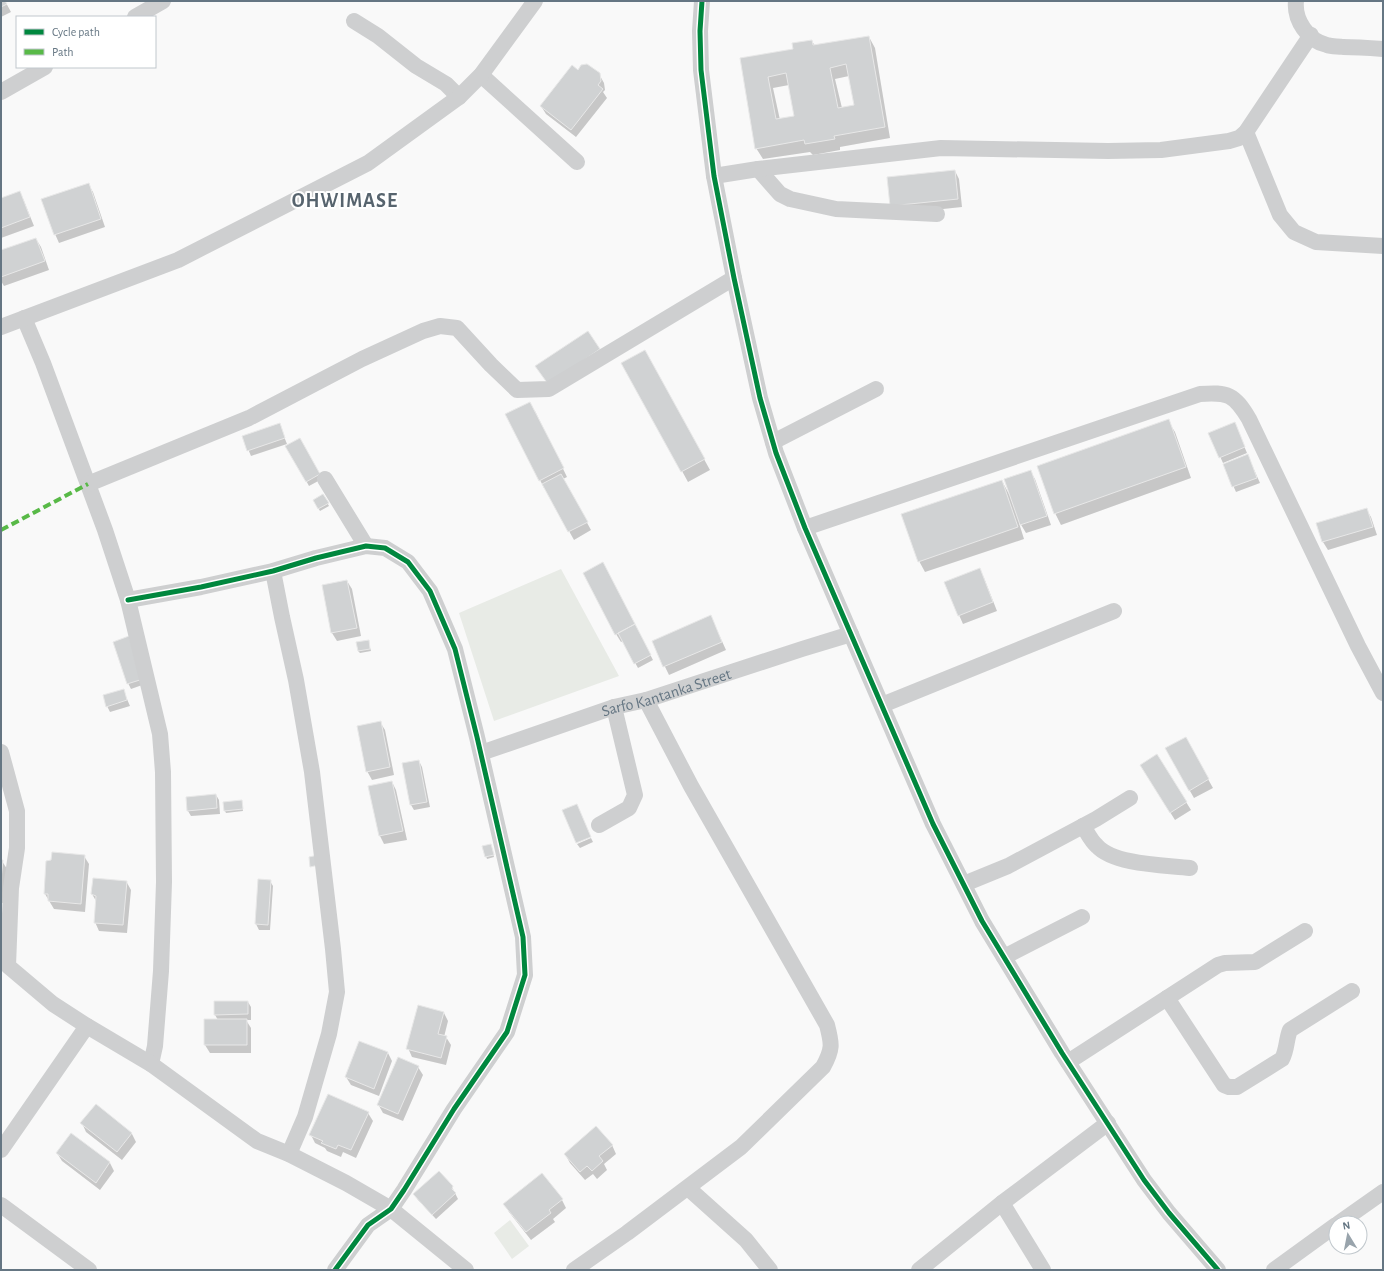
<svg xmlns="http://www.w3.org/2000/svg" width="1384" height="1271" viewBox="0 0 1384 1271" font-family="'Alegreya Sans',sans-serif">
  <rect width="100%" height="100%" fill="#f9f9f9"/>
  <path fill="#e8ebe6" d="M561,569L619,676L494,721L459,613Z
    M510,1220L529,1246L512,1259L494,1233Z"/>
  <path fill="#0003" fill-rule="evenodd" d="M1,1H5L11,12L1,17Z
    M869,37L875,48L890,138L840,147V150L813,155L810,152L763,159L756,148L741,58L795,49L812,41L815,46ZM849,76L855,106L842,108L835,79ZM789,85L796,116L780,120L773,88Z
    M578,71L599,74L604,83L605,90L603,92L607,98L576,137L546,114L541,106Z
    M955,171L959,179L962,207L896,214L891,206Z
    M88,184L93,192L105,227L59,243L55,234Z
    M20,192L24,201L34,226L1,238V199Z
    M36,239L41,247L49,270L4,286L1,281V251Z
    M651,363L710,470L688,482L682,471Z
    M535,411L567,477L563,479L591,530L574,540L545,488H544L540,480Z
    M1168,421L1175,432L1191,478L1061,525L1055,513Z
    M279,424L287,444L251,456L243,437Z
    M1237,429L1247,453L1223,463L1210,434Z
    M299,439L322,479L309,486L287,446Z
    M1248,456L1260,483L1236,492L1224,465Z
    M1030,471L1035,479L1051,525L1026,533L1020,523H1019L1024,539L925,572L919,561L1002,481L1009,494Z
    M323,495L329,506L320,511L314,501Z
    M1366,509L1371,517L1377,535L1328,550L1323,542Z
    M979,570L984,578L997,611L963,624L959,615Z
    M607,572L653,660L638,668L623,641L621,642L616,634Z
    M347,581L352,589L361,636L337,641L332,633Z
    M711,617L726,650L669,675L653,642Z
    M128,638L145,684L131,689L128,683Z
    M368,641L371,651L360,653L358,651Z
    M123,690L130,706L110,712L107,706Z
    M380,722L385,730L394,775L372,780L367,771Z
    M1185,738L1213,788L1194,798L1166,749Z
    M1157,755L1191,810L1175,820L1146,774Z
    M419,761L422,767L430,807L414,810L411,805Z
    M392,782L396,790L407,840L384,844L380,836L369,787Z
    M216,795L219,800L220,814L191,816L188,811L187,798Z
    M241,801L243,811L226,813L225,811Z
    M591,838L593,842L580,848L577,844Z
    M491,845L494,857L487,859L486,856Z
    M84,856L89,864L85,912L54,909L45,894Z
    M1,861H2L7,869L4,903H1Z
    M259,880L270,881L273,886L270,930H259L256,924Z
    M126,881L131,890L127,933L99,931L95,922L96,901L92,894Z
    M248,1002L251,1007V1020H246L251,1028V1053H210L205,1045L218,1020L215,1015Z
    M444,1013L448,1021L444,1037H446L451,1045L446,1065L412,1057L408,1048Z
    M360,1042L388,1053L392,1061L379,1096L351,1085L346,1077Z
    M418,1067L423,1075L403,1121L383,1113L378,1104Z
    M96,1106L132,1134L136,1142L122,1160L86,1132L82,1123Z
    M368,1113L373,1121L356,1158L343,1152L341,1157L327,1151L325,1148L315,1143L311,1135Z
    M71,1135L110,1163L114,1171L100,1190L62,1161L57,1153Z
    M612,1145L616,1154L604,1164L607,1170L597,1179L593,1174L585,1180L570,1163L565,1154Z
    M452,1187L458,1199L436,1219L418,1200L415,1195Z
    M562,1200L566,1208L553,1219L555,1222L531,1240L509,1212L505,1204Z"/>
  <path fill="#d0d2d3" stroke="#e8e8e8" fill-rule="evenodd" d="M1,1H5L7,4L1,7Z
    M869,36L885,127L834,136L835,139L805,144L804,140L755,149L740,58L793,49L792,43L812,40L813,45ZM846,64L854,105L838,108L830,68ZM786,73L794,116L776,119L768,77Z
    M587,64L600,73L601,81L598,85L603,89L571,130L540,106L572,65L578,70L581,65Z
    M955,170L958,199L890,206L887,177Z
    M89,183L101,219L54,235L41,199Z
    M20,191L30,217L1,228V198Z
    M36,238L45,261L1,277V250Z
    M588,331L600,349L548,384L535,366Z
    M645,350L705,459L681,472L621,363Z
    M530,402L564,468L539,481L505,414Z
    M1169,419L1186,467L1054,514L1037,466Z
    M1235,422L1245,447L1219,458L1208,433Z
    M280,423L285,438L247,451L242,436Z
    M300,438L320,474L306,482L285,446Z
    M1248,454L1257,478L1232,487L1223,464Z
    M1031,470L1047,516L1020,525L1004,479Z
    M561,474L588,522L568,532L542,484Z
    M1002,480L1018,527L918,562L901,514Z
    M323,494L329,503L318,509L313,500Z
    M1367,508L1373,527L1322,542L1316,523Z
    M603,562L635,624L615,635L583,573Z
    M980,568L993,602L958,616L944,582Z
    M347,580L357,628L331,633L322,585Z
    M711,615L722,642L663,667L652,641Z
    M635,624L651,655L634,664L618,633Z
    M129,636L143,679L127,684L113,642Z
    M369,640L370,649L358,651L356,642Z
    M124,689L127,700L106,707L103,695Z
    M381,721L390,767L366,772L357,726Z
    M1186,737L1209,779L1189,791L1165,748Z
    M1157,754L1187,802L1170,813L1140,765Z
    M419,760L427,802L410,805L402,763Z
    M392,781L403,831L379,836L368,786Z
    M216,794L217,808L187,811L186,797Z
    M242,800L243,809L224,811L223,802Z
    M577,804L591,837L576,843L562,810Z
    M491,844L494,855L485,857L482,846Z
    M52,852L85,855L81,904L48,901V894H44L46,861L51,860Z
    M318,855L319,865L310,867L309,857Z
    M1,860H3L1,879Z
    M93,878L127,881L123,925L94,923L96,896L91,894Z
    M258,879L271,880L268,925L255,924Z
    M214,1001H248V1014L214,1015Z
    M418,1005L444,1012L438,1034L447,1036L441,1058L406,1049Z
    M204,1019H247V1045H204Z
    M359,1041L388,1052L374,1089L345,1077Z
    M398,1057L419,1066L398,1114L377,1105Z
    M328,1094L369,1112L351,1150L338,1145L336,1149L321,1143L323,1141L309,1135Z
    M96,1104L132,1133L117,1152L80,1123Z
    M596,1126L613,1145L599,1156L603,1161L592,1171L587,1166L580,1172L564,1154Z
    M71,1133L110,1162L96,1183L56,1153Z
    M439,1171L453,1186L452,1189L456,1193L432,1215L413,1194Z
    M542,1173L563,1199L549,1210L551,1213L526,1232L503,1204Z"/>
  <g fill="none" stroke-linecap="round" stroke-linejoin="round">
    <g stroke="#cecfd0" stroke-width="16">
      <path d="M702,1L700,31L701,70L714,176L734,278L760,398L776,453L805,528L933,824L982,921L1062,1053L1144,1180L1169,1213L1218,1270"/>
      <path d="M1296,1C1294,20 1308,41 1327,45C1332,47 1338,46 1343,47C1356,47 1370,48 1383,49"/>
      <path d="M135,17L163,1"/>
      <path d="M354,21L378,36L416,66L446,84L459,97"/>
      <path d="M481,75L577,162"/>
      <path d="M1,92L45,67"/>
      <path d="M1246,132L1280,215L1294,232L1316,242L1383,246"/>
      <path d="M758,169L780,194L790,199L836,209L937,214"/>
      <path d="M714,176L758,169L941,148L1108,151L1161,150L1229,141L1239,138L1246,132L1311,35"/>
      <path d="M24,318L43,363L105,530L128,600L160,734L163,772L164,882L161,971L155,1046L151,1064"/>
      <path d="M1,327L178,260L368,163L459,97L481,75L535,1"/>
      <path d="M773,442L876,389"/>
      <path d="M325,479L366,546"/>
      <path d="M88,484L249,418L362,359L423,331L440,326L457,328L491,365L517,390L549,389L734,278"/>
      <path d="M805,528L1200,394C1228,392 1234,394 1249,419L1358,646L1383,693"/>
      <path d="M273,571L282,617L296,680L312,772L333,949L337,992L329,1034L305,1117L289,1154"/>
      <path d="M128,600L201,587L273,571L316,558L366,546L385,548L408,562L430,591L455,649L477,737L523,937L525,975L507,1032L454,1109L404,1190L391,1209L368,1225L335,1270"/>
      <path d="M882,705L1114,611"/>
      <path d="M1,752L17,811V848L11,888L8,966L53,1004L87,1026L151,1064L257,1141L289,1154L346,1183L391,1209L466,1270"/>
      <path id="s1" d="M481,753L614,707L646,700L802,649L851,634"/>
      <path d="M599,825L629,808L635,795L614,707"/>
      <path d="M1083,826C1087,832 1091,841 1097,846C1114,865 1166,865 1190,868"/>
      <path d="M964,884L1008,866L1096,819L1130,798"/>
      <path d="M1004,957L1082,917"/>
      <path d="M1167,998L1224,1085L1229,1087H1237L1282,1059C1287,1050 1286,1040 1290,1030L1352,991"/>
      <path d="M1068,1062L1218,965L1225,963L1255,962L1305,931"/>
      <path d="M1,1150L87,1026"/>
      <path d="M688,1188L746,1240L770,1270"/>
      <path d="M1002,1203L1043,1270"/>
      <path d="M1,1205L89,1270"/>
      <path d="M1339,1223L1383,1192"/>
      <path d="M574,1270L627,1233L741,1147L823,1067C833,1049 832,1044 827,1025L691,786L646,700"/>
      <path d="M919,1270L1002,1203L1108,1123"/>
      <path d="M1274,1270L1336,1225"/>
    </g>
    <path stroke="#58b947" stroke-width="4" stroke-dasharray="8 4" stroke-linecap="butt" d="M1,530L88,484"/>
    <defs>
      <path id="cycleway" d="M702,1L700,31L701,70L714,176L734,278L760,398L776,453L805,528L933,824L982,921L1062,1053L1144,1180L1169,1213L1218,1270
        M128,600L201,587L273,571L316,558L366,546L385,548L408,562L430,591L455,649L477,737L523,937L525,975L507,1032L454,1109L404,1190L391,1209L368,1225L335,1270"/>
    </defs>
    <use href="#cycleway" stroke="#fff" stroke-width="8"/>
    <use href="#cycleway" stroke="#00873e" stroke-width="5"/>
  </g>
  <g text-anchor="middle" stroke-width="4" stroke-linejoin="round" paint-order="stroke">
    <g font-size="16" fill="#657683" stroke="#fff">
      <text dy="6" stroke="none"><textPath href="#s1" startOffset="195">Sarfo Kantanka Street</textPath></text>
    </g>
    <g font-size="20" font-weight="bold" letter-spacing="1" fill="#57646e" stroke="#fff">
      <text x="345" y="207">OHWIMASE</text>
    </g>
  </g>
  <rect width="1384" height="1271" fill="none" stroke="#657683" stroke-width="4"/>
  <rect x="16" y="16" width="140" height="52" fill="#ffffff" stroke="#c1c8cd"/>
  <rect x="24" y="29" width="20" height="6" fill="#00873e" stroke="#c1c8cd"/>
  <text x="52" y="36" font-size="12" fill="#657683">Cycle path</text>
  <rect x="24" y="49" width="20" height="6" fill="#58b947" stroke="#c1c8cd"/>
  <text x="52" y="56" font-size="12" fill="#657683">Path</text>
  <g transform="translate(1348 1235) rotate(350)"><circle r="19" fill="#ffffff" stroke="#c1c8cd"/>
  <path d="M0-3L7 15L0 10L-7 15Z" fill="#99a4ac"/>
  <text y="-6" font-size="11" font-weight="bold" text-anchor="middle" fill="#657683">N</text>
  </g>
</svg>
